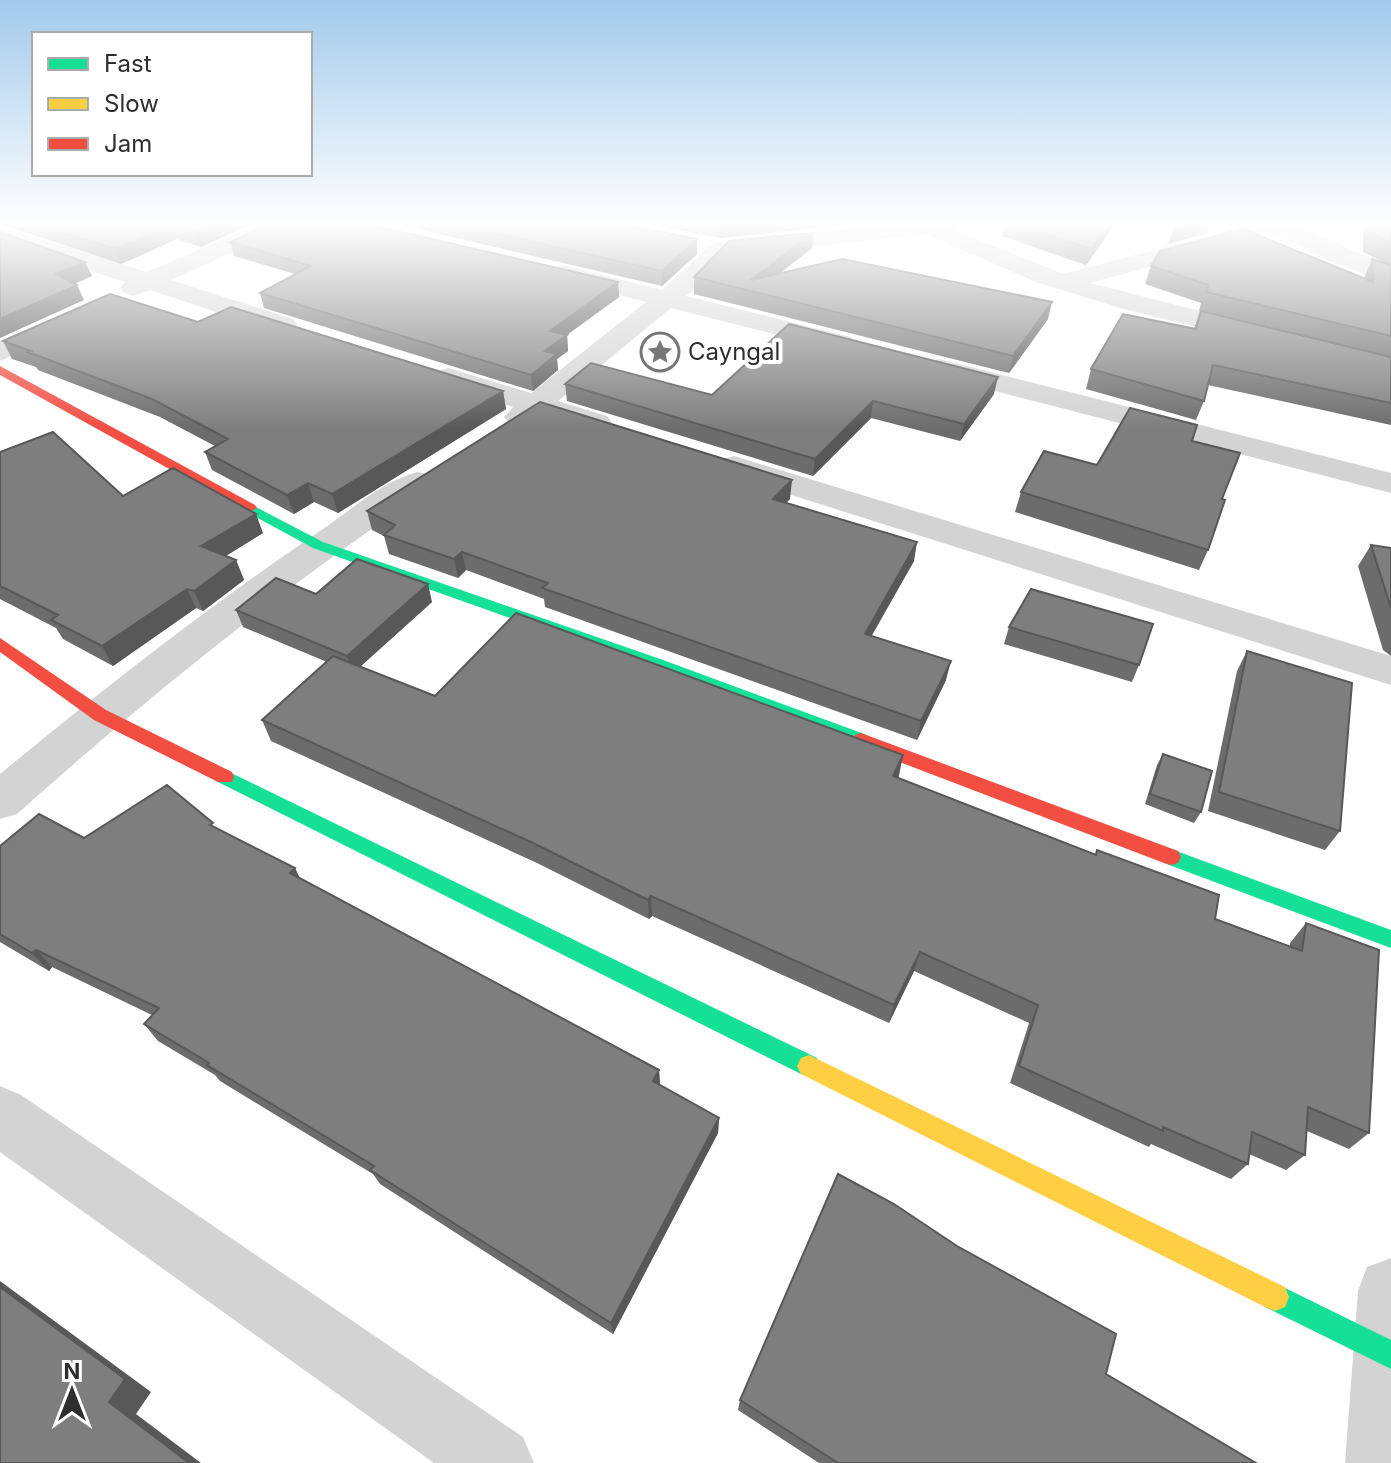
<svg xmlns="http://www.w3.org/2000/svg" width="1391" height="1463" viewBox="0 0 1391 1463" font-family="Inter,sans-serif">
  <rect width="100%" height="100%" fill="#fff"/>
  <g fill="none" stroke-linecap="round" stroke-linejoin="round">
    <path fill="#d3d3d3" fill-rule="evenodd" d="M258,224H289L285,229L171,280L293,319L297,325L293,331H273L150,290L133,296L124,293L120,288L125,282L0,241V226L147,272Z
      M887,224H960L954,230L1063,274L1254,224H1293L1391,267V284L1323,258L1274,233L1090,283L1267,328L1271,334L1267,340L1257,342L1120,308L1036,282L926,234L752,253L740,246L752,239Z
      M719,241L731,248L708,278L686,296L851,337L855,343L851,349L841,351L671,308L558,401L607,416L612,423L607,430L596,432L541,416L531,424H509L504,417L513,407L438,383L433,377L438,371L448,368L531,393L646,302L553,278L549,273L553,268L562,265L662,290C674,280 710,243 719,241Z
      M60,315L70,317L74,323L70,329L0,361V341Z
      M939,359L1391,473V493L929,374L924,368L929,362Z
      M734,456L1391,656V685L722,473L717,466L722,459Z
      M418,472L430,475L435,482L430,489C283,587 148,697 17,814L0,819V774C103,689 209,606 320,531C349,512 383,480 418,472Z
      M0,1086L21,1095L523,1437L534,1463H434L0,1152Z
      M1391,1258V1463H1345L1358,1291L1367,1267Z"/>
    <path fill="#16e098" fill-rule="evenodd" d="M250,504L323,542L663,660L867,735L870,740L861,747L855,745L651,668L313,548L245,511V505Z
      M225,770L817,1058L821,1066L817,1074L809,1077L801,1074L218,782L216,777L218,772Z
      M1171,849L1391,930V948L1164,863L1161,857L1164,851Z
      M1275,1283L1391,1340V1369L1265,1307L1261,1297L1265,1287Z"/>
    <path fill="#ffcf43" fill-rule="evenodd" d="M809,1055L1285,1287L1289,1297L1285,1307L1275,1311L1265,1307L801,1074L797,1066L801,1058Z"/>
    <path fill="#f24e42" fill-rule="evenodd" d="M0,366L255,505L257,508L250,512L245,511L0,375Z
      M0,638L106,710L232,772L234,777L232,782H218L94,720L0,652Z
      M861,733L1178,851L1181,857L1178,863L1171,865L1164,863L855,745L852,740L855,735Z"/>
  </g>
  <path fill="#6c6c6c" d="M0,224H251L201,247L177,239L121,264Z
    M396,224H623L697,254L662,286Z
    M651,224H843L841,225L719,238Z
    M1005,224H1115L1086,265L1002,236Z
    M1363,224H1391V425L1208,385L1204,401L1196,420L1086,389L1091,369L1194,329L1200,311H1199L1201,303L1145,284L1151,266L1364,278L1372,259L1387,264L1363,252Z
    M813,233L812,248L779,274L1048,319L1009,373L694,294V277Z
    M230,242L618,282L619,297L567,335L568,351L557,359L558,370L533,391L264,308L260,293L295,274L234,256Z
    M198,322L503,391L506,409L338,513L314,502L294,514L212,470L205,452L215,446L160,417L38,370L36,367L12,359L3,341Z
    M565,384L712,395L994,394L960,441L871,418L813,476L567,401Z
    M1192,441L1222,499L1208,550L1199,570L1015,512L1021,492L1097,465Z
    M0,452L123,496L263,533L225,556L236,560L244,580L203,611L196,608L113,666L63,639L56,628L0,599Z
    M790,499L786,503L914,561L871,636L946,680L917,740L545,607L544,599L466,570L458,578L389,554L384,536L372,530L367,511Z
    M1371,545L1391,548V656L1383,650L1358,566Z
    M316,594L432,602L360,667L435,696L899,776L898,778L1095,854L1097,850L1215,919L1290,946V943L1306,923L1369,1133L1349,1149L1307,1131L1305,1155L1286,1170L1249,1154L1248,1164L1231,1179L1151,1144L1149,1147L1010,1083L1029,1023L914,971L889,1023L652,916L649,919L537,863L271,741L262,720L327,662L243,627L236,610Z
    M1009,627L1139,665L1132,682L1004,644Z
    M1247,651L1340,831L1325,850L1208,811L1237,671Z
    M1163,754L1201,812L1194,823L1145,804L1157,765Z
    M215,828L295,868L300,879L659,1070L660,1085L719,1118L718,1133L613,1334L380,1184L373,1174L220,1081L215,1075L158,1041L144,1024L152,1015L52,967L49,971L0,942V846L84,838Z
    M1106,1374L1256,1463H819L738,1410L740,1400Z"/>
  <path fill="#585858" d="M215,224H251L201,247L196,232Z
    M719,224H843L841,225L719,238Z
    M1109,224H1115L1086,265L1091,249Z
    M1183,224H1210L1207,233L1168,244L1174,226Z
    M172,225L177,239L121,264L115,249Z
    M813,233L812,248L755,292L751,280Z
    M697,239V254L662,286V271Z
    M85,262L92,276L63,289L56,274Z
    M618,282L619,297L551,346L550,331Z
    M77,285L84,300L0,338V319Z
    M1052,302L1048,319L1009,373L1013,356Z
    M567,335L568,351L557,359L558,370L533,391L531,375L545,351Z
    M998,377L994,394L960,441L964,424Z
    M503,391L506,409L338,513L332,494Z
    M873,401L871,418L813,476L815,459Z
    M792,480L790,499L771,518L773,499Z
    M308,483L314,502L294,514L287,495Z
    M256,514L263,533L210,566L201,546Z
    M917,542L914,561L862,653L865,634Z
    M462,552L466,570L458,578L454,559Z
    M236,560L244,580L203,611L194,591Z
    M428,584L432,602L353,673L347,656Z
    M187,589L196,608L113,666L102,646Z
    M951,661L946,680L917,740L921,721Z
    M903,755L899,776L888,796L893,776Z
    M295,868L304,887L290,873Z
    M651,896L652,916L649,919L648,900Z
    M36,950L52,967L49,971L32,953Z
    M920,952L914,971L889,1023L894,1005Z
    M659,1070L660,1087L653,1081Z
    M719,1118L718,1133L613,1334L611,1323Z
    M0,1281L151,1392L136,1414L201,1463H189L109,1402L0,1287Z"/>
  <path fill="#7e7e7e" stroke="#585858" stroke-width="2" d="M36,224H215L196,232L172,225L115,249Z
    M269,224H367L618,282L550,331L567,335L545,351L557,354L531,375L260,293L311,266L230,242Z
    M454,224H623L697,239L662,271Z
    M1015,224H1109L1091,249Z
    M1371,224H1391V243L1372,234Z
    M1243,229L1373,282L1372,259L1391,265V336L1206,292L1208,285L1151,266L1160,251Z
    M0,232L85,262L56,274L77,285L0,319Z
    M813,233L751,280L842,259L1052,302L1013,356L694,277L729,241Z
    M110,294L198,322L231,307L503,391L332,494L308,483L287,495L205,452L228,439L152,399L28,352L31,351L3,341Z
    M1201,311L1391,357V403L1213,365L1204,401L1091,369L1123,314L1196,329Z
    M789,324L998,377L964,424L873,401L815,459L565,384L591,363L712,395Z
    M540,402L792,480L773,499L917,542L865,634L951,661L921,721L542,588L548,583L462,552L454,559L384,535L395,525L367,511Z
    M1130,408L1197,425L1192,441L1240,453L1222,499L1225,500L1208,550L1021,492L1044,451L1097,465Z
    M53,432L123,496L173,468L256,514L201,546L236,560L194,591L187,589L102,646L51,620L58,615L0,586V452Z
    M1371,545L1391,548V608Z
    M357,559L428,584L347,656L236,610L276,578L316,594Z
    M1031,589L1153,624L1139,665L1009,627Z
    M516,613L903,755L893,776L1096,855L1097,850L1219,895L1215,919L1302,951L1306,923L1379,950L1369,1133L1308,1107L1305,1155L1252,1132L1248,1164L1163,1127V1131L1019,1066L1038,1005L920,952L894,1005L651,896L648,900L533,843L262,720L333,656L435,696Z
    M1247,651L1352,683L1340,831L1219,792Z
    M1163,754L1212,771L1201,812L1150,794Z
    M167,785L213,823L210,825L295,868L290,873L659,1070L653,1081L719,1118L611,1323L370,1170L374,1166L207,1065L209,1063L144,1024L159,1008L36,950L32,953L0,934V846L39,814L84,838Z
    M838,1174L894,1204L957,1246L1116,1334L1106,1374L1256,1463H838L740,1400Z
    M0,1287L125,1379L109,1402L189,1463H0Z"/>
  <linearGradient id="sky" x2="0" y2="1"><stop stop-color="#a2caeb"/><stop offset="0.52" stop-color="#fff"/><stop offset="1" stop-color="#fff" stop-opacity="0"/></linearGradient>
  <rect width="1391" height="429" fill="url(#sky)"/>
  <defs>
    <symbol id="sight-ring" viewBox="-11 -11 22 22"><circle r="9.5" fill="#fff" stroke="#777" stroke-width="1.5"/><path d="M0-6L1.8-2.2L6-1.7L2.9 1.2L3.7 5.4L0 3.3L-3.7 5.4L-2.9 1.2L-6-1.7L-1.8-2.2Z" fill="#777"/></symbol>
  </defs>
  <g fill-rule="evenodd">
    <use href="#sight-ring" x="638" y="330" width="44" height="44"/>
  </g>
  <g text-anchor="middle" stroke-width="8" stroke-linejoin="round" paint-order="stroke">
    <g font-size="24" fill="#2e2e2e" stroke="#fff" text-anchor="start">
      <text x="688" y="360">Cayngal</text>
    </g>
  </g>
  <rect x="32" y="32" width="280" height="144" fill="#ffffff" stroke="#ababab" stroke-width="2"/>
  <rect x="48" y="58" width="40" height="12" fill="#16e098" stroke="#ababab" stroke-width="2"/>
  <text x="104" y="72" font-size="24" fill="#2e2e2e">Fast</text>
  <rect x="48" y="98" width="40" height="12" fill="#ffcf43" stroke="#ababab" stroke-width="2"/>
  <text x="104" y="112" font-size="24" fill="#2e2e2e">Slow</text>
  <rect x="48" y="138" width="40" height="12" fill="#f24e42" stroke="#ababab" stroke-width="2"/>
  <text x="104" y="152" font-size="24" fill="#2e2e2e">Jam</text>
  <g transform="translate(72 1391)" stroke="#ffffff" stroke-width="6" paint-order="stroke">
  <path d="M0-6L14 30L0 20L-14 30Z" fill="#2e2e2e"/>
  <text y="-12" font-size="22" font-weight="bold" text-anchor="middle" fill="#2e2e2e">N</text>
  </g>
</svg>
